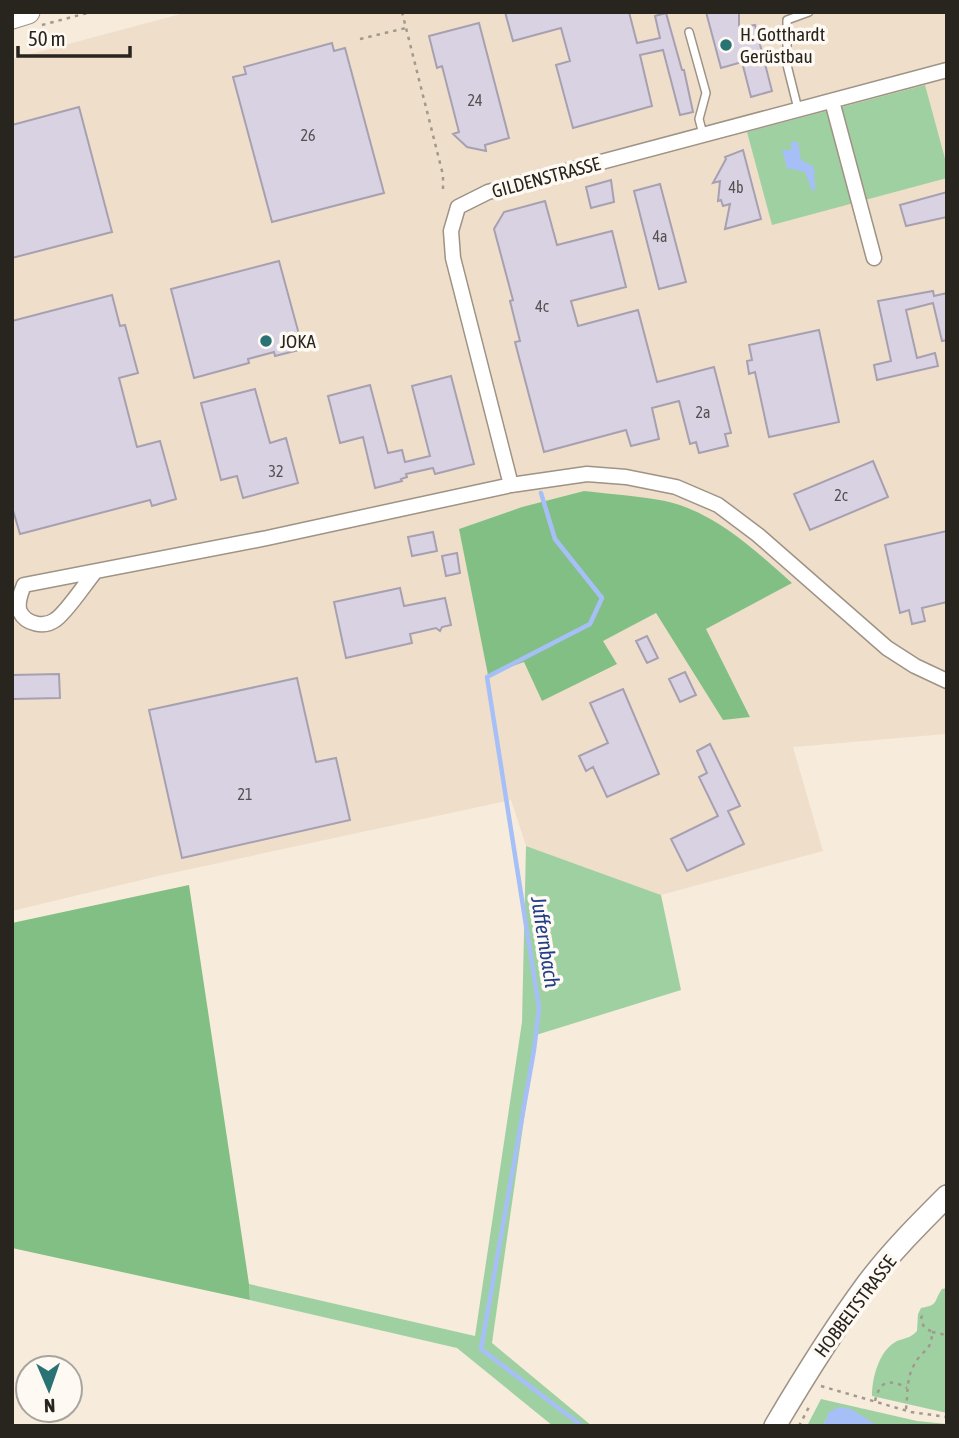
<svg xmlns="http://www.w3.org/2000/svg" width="959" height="1438" viewBox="0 0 959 1438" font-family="'Asap Condensed',sans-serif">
  <rect width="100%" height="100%" fill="#f7ebdc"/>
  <path fill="#efdfca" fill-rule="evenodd" d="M188,12H947V734L793,747L823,851L661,895L526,846L511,800L158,876L12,911V59ZM584,491L666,502L704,515L750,546L791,582L705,629L750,716L723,720L656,613L602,641L616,664L542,700L524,662L488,674L459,529L522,507Z"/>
  <path fill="#9fd0a1" d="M925,85L947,166V178L772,225L747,132Z
    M526,846L661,895L681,990L536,1035L492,1343L592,1426H553L457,1348L250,1300L249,1284L475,1336L522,1022Z
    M947,1288V1413L872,1396C872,1378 879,1350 897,1341C905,1338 911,1338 917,1331L918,1314L921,1308C939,1305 933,1302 942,1289Z
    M821,1399L917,1421L947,1424V1426H878L829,1413L823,1426H807Z"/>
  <path fill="#82bf85" d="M584,491C611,494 639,496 665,501C715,512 755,550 792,583L706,629L750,717L723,720L656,613L603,641L617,664L542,701L524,662L488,675L459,529L522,507Z
    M189,885L249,1284L250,1300L12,1248V923Z"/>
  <path fill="#a6c0f7" d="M791,142H798L801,160L814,167L815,190L812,191L805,172L787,168L782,150H791Z
    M839,1407L851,1409L878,1426H823L829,1412Z"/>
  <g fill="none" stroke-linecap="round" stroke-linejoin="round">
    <path stroke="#a6c0f7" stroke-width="4.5" d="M541,493L555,539L602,598L590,624L487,677L539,1008L534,1050L481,1349L582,1426"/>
  </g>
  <path fill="#d9d2e3" stroke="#a6a0b1" stroke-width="2" d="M505,12H629L637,43L660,38L655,16L666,13L682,70H684L693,112L680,115L663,50L640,55L652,106L573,128L556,65L570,61L561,28L513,41Z
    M706,12H739V28L755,25L772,91L751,97L742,62L721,68Z
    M479,23L509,138L485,145L486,151L467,147L453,134L459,132L442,66L437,68L429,36Z
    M332,43L334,51L345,48L384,193L272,222L233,77L246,74L244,67Z
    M79,107L112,232L12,258V125Z
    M743,150L761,219L725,229L730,204L723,206L721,200L718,201L720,181L713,183L726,159L725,157Z
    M611,180L614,202L591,208L586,187Z
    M660,184L686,282L659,289L634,191Z
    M947,192V217L906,226L900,205Z
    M545,201L557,245L612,231L626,287L571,301L578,326L638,310L657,382L714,367L731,433L725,434L728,446L699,453L696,442L690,444L679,401L652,408L659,439L631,446L626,430L544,452L515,342L520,341L510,301L513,300L494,229L504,212Z
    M279,261L303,349L275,356L274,352L248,359L249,363L194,378L171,289Z
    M933,291L934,296L947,293V340L942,341L933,303L906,310L917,358L935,353L938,366L877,380L874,365L891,361L878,301Z
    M112,295L120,326L125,325L138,373L119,378L137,447L160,441L176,499L152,506L150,500L20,534L12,507V321Z
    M819,330L839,422L769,437L755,372L749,374L747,361L752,360L749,345Z
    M451,376L474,464L435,474L433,468L406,474L407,477L401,479L402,481L375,488L363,437L340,443L328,396L370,385L388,453L402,450L405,462L430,456L412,386Z
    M255,389L270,443L286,438L298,483L243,498L237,476L221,480L201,403Z
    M873,461L888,497L810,530L794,494Z
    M947,531V602L922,608L925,621L912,624L909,610L900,613L885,545Z
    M433,532L437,551L412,556L408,537Z
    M457,553L460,573L446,576L442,556Z
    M400,588L404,606L445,598L451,625L442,627L440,631L436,628L410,634L412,643L346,658L334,602Z
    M647,636L658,658L647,663L636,641Z
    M685,672L696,695L680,702L669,679Z
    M59,674L60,698L12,699V675Z
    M297,678L316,762L336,758L350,820L182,858L149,710Z
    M623,689L659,774L607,797L593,767L586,771L579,756L608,743L590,703Z
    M710,744L740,806L728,811L744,844L687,871L671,839L718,816L699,777L707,773L697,751Z"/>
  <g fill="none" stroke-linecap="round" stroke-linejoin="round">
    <defs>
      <path id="lane" d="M689,32L706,93L699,119L703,134
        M798,109L787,65V20L809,12"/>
      <path id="street" d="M832,101L874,258
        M511,485L453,258L451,231L458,207L488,192L947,70
        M94,573C85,584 66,613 55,620C44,628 26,624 20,612C16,603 21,593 24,585L267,538L511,485L587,474L626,477L676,487L718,505L758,535L887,648L915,666L947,681"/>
      <path id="secondary" d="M775,1426C804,1377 833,1330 867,1284C890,1253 919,1224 947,1196"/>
      <path id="primary" d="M12,17L28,12"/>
    </defs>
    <use href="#lane" stroke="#9e9385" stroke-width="10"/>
    <use href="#street" stroke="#9e9385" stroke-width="17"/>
    <use href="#secondary" stroke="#9e9385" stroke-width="24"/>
    <use href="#primary" stroke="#9e9385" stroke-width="25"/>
    <path stroke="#a1998d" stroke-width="2.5" stroke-dasharray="3.5 5" stroke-linecap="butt" d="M402,12L443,175V193
      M42,25L91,12
      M360,39L406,28
      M932,1332L942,1334L947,1337
      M821,1386L911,1412L947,1417
      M875,1401C880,1381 888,1378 907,1388
      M906,1409C908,1394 906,1379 914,1365C922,1349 932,1352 932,1332L924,1327L921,1319L923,1312
      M799,1426L809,1407"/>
    <use href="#lane" stroke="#fff" stroke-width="7"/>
    <use href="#street" stroke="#fff" stroke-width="14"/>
    <use href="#secondary" stroke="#fff" stroke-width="21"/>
    <use href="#primary" stroke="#fff" stroke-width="23"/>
  </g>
  <g fill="#297375" stroke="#fefaf3" stroke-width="2.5">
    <circle cx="726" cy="45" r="7"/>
    <circle cx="266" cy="341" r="7"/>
  </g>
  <g text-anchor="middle" stroke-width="7" stroke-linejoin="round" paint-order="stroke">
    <g font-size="16" fill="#54504f">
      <text x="475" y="106">24</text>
      <text x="308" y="141">26</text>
      <text x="736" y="193">4b</text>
      <text x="660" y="242">4a</text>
      <text x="542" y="312">4c</text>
      <text x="703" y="418">2a</text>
      <text x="276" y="477">32</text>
      <text x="841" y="501">2c</text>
      <text x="245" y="800">21</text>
    </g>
    <g font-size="19" fill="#28241e" stroke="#fefaf3" text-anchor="start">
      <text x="740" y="41">H. Gotthardt<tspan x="740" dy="22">Gerüstbau</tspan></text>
      <text x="280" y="348">JOKA</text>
    </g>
    <g font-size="19" fill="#28241e" stroke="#fefaf3">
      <text transform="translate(546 177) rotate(-15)" y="7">GILDENSTRASSE</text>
      <text transform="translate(855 1306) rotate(-53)" y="7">HOBBELTSTRASSE</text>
    </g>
    <g font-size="21" font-style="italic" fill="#1f3d8a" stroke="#fefaf3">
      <text transform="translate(545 942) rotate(81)" y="7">Juffernbach</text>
    </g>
  </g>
  <rect width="959" height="1438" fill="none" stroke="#28241e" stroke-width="28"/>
  <g transform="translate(49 1389) rotate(178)"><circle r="33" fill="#fefaf3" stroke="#a8a49e" stroke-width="2"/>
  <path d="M0-5L12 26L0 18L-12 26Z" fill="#297375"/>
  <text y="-10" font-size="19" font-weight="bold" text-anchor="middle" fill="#28241e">N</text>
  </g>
  <path d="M18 46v10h112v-10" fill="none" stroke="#28241e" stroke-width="3.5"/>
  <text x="28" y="46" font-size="21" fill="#28241e" stroke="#fefaf3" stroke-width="5" paint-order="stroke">50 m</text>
</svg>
